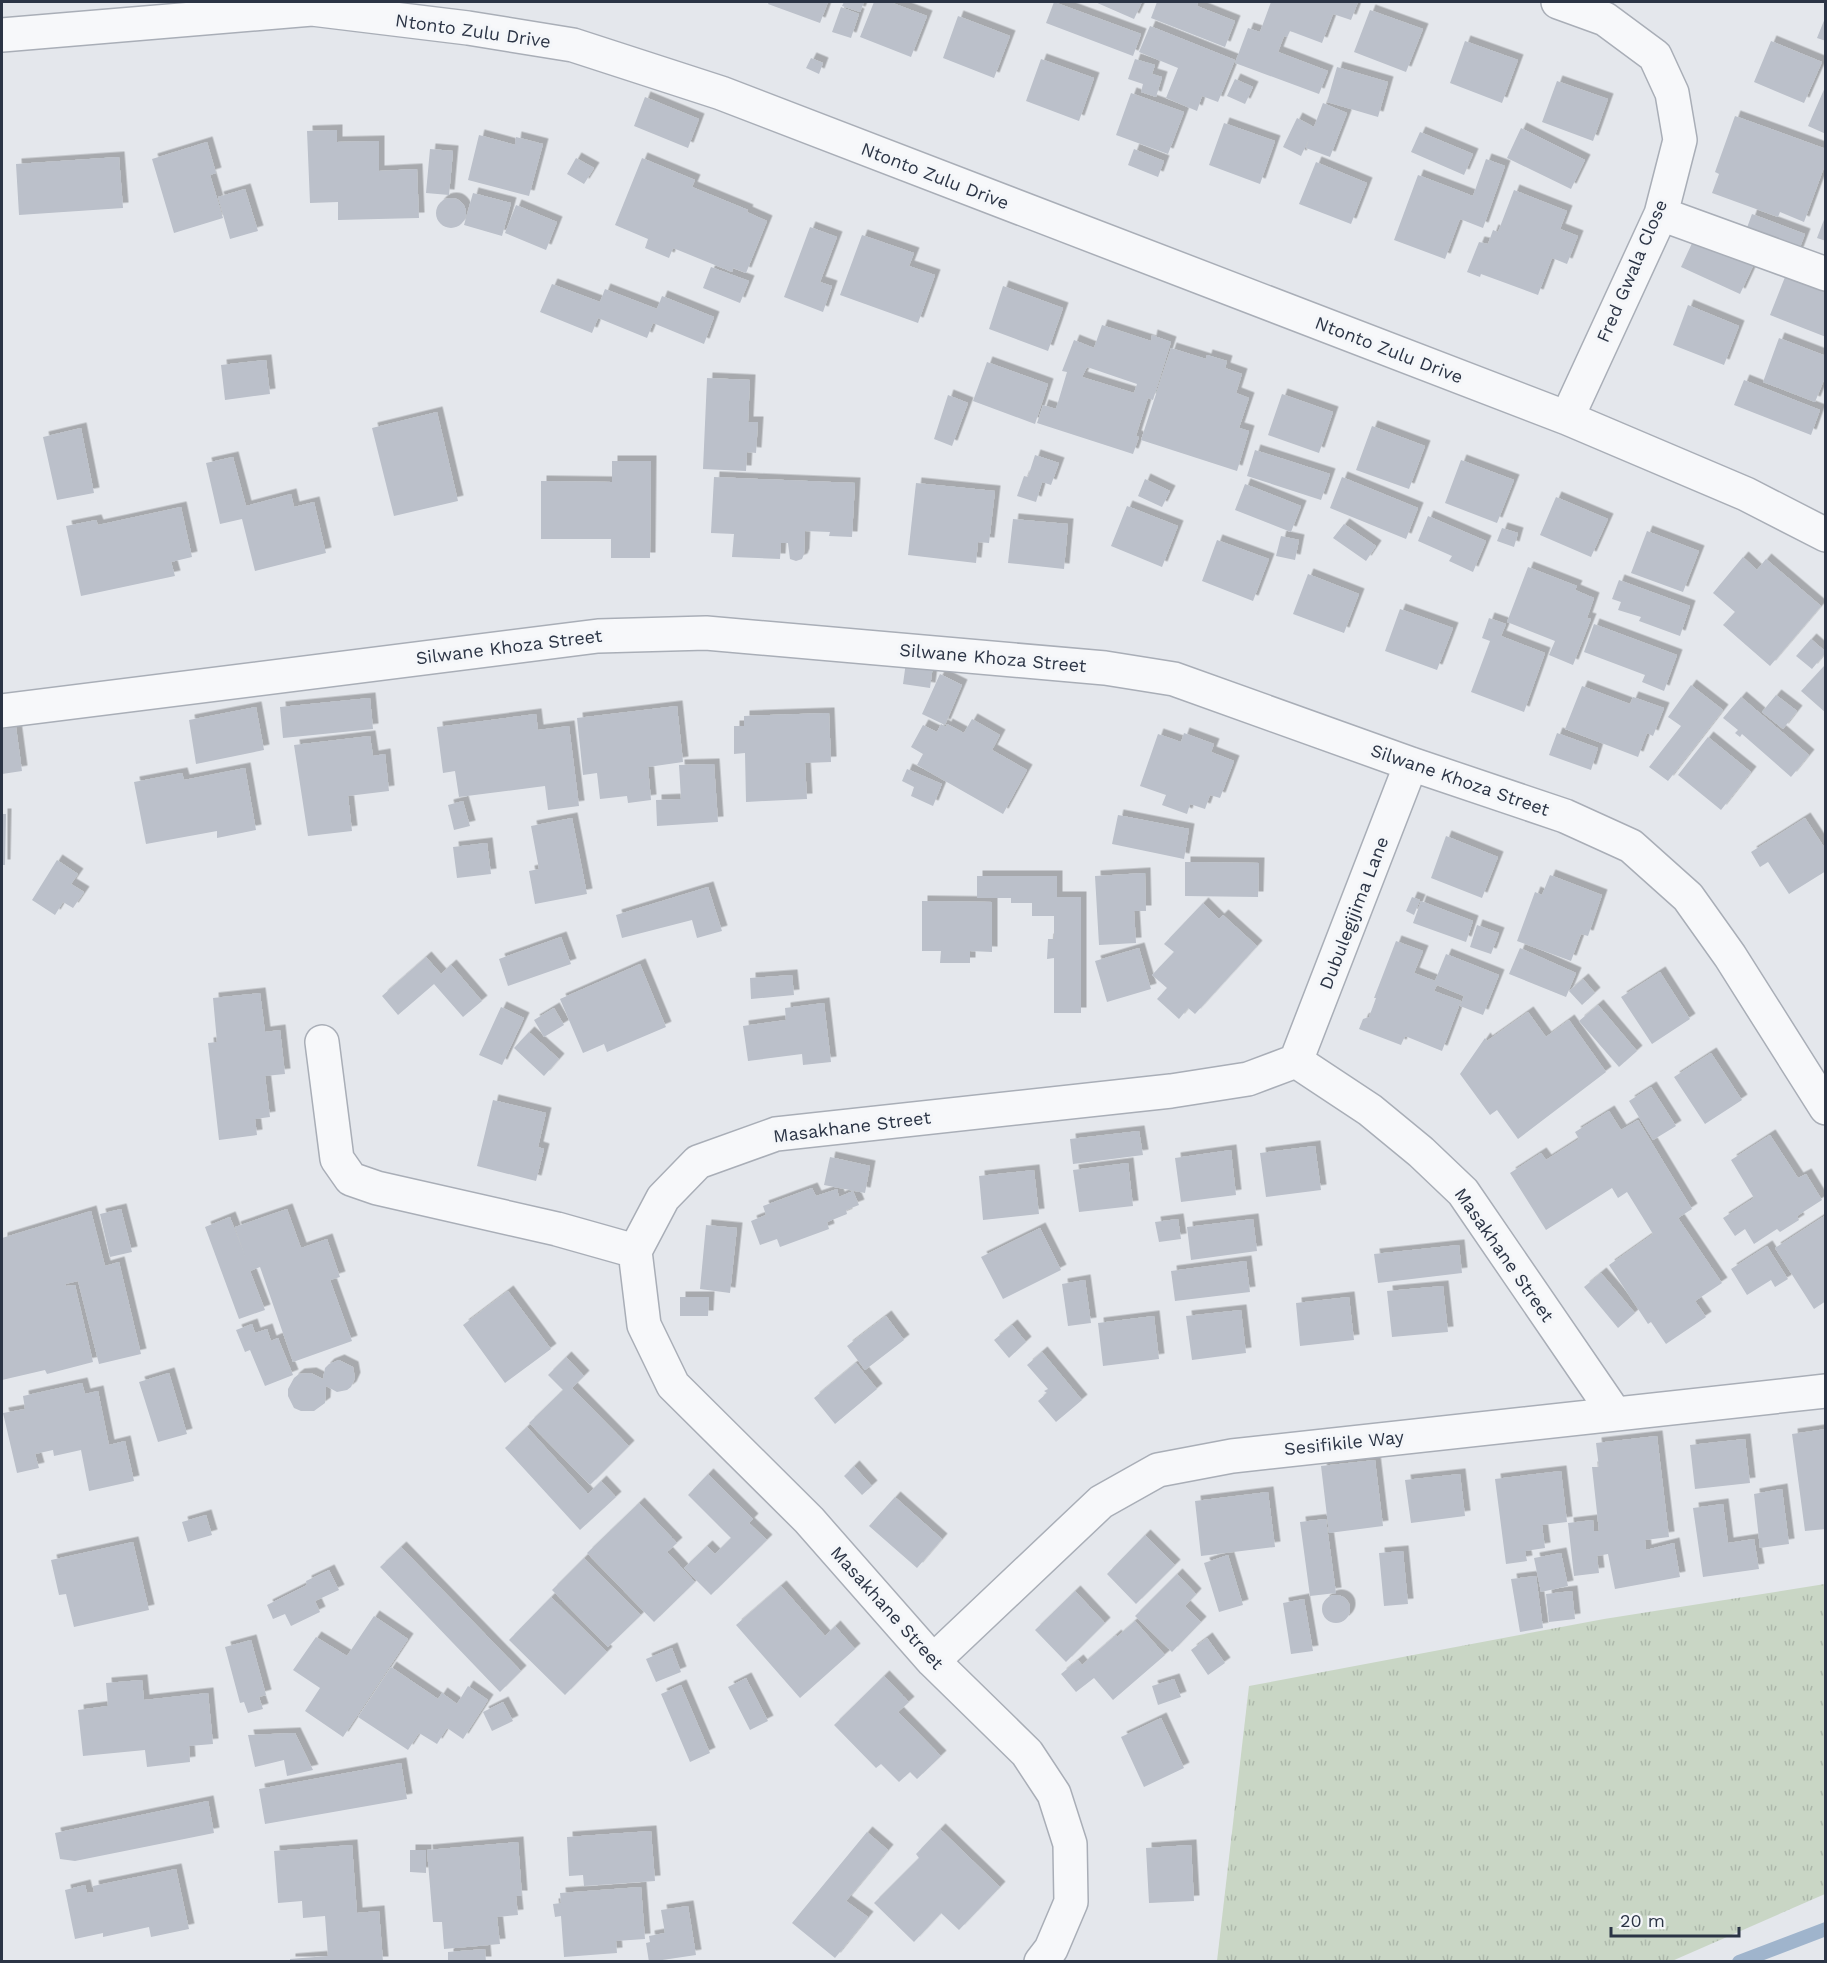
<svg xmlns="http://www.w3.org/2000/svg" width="1827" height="1963" viewBox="0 0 1827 1963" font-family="'Work Sans',sans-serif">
  <defs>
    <pattern id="grass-tufts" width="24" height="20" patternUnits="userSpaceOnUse" patternTransform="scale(1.5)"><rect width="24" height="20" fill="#c9d6c5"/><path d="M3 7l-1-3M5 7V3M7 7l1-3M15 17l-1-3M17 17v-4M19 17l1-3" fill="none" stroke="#adb8ab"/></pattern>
    <filter id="shadow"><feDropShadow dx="5.5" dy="-5.5" stdDeviation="0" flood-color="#0004"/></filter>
  </defs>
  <rect width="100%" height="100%" fill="#e4e7ec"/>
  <path fill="url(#grass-tufts)" d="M1825,1584V1894L1672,1961H1217L1249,1686L1604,1619Z"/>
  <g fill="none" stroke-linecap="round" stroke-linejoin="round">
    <path stroke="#9fb4cc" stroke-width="14" d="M1739,1962L1826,1929"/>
  </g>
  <path fill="#bbc0ca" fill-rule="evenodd" filter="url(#shadow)" d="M769,2H828L820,23L768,4Z
    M844,2H864L860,12L842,6Z
    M874,2H890L927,16L911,57L860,37Z
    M1054,2L1141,34L1133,56L1046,23Z
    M1095,2H1142L1134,19Z
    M1157,2H1198L1197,6L1235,21L1225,47L1151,18Z
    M1271,2H1358L1351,20L1333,14L1322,43L1290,31L1287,37L1284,36L1278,52L1328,71L1319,94L1235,63L1248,28L1260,32Z
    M841,7L859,14L851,38L832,32Z
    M1370,10L1423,29L1406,72L1354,52Z
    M958,16L1010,36L994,78L943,58Z
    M1825,18H1826V41L1817,38Z
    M1150,26L1235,60L1218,102L1202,96L1197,111L1166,98L1178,68L1139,52Z
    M1465,41L1518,60L1502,103L1450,83Z
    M1771,41L1822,62L1804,103L1754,82Z
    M811,58L823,63L819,74L806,68Z
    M1041,59L1094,78L1079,121L1026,101Z
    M1135,59L1155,65L1152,74L1162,77L1156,97L1141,92L1143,84L1128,79Z
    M1337,67L1388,82L1378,117L1327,102Z
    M1235,79L1253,87L1245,104L1227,96Z
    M1557,81L1608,99L1593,141L1542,122Z
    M1826,85V134L1808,126Z
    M1131,93L1184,112L1168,154L1116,135Z
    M645,97L699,119L688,148L634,126Z
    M1323,103L1347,113L1330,157L1306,148L1309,139L1301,156L1283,147L1297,118L1314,127Z
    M1735,116L1826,149V162L1804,222L1780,212L1778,217L1712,193L1719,174L1715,172Z
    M1224,123L1275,141L1260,184L1209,165Z
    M1521,128L1585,160L1571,189L1507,158Z
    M337,130V142L379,141V171L417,169L419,218L338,220V202L310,203L307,131Z
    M1420,132L1473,154L1464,175L1411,152Z
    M479,135L515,145L516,137L543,144L529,196L468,180Z
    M207,142L216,173L210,175L223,218L174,233L152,159Z
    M430,149L453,151L449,195L426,193Z
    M1134,149L1164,161L1158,177L1128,165Z
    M119,157L123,208L19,215L16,164Z
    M576,158L594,168L584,184L567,174Z
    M642,158L695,180L692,187L748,210L747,212L767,221L746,273L733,268L732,272L673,248L669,258L645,248L648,239L615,225Z
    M1486,159L1505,166L1483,228L1460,219L1445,259L1394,240L1418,175L1473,196Z
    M1316,162L1367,183L1351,224L1299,204Z
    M245,189L258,231L230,239L218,197Z
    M1514,190L1567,211L1560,229L1578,236L1567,264L1552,258L1538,295L1481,274L1480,277L1467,272L1479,242L1488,244L1493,230L1498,232Z
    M473,193L511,203L502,236L464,225Z
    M436 213a15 15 0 1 1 30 0a15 15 0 1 1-30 0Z
    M516,205L557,222L546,250L505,233Z
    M1752,214L1805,234L1797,255L1744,236Z
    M1825,217H1826V241L1817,238Z
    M810,227L837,237L820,282L832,286L823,312L784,297Z
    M862,235L914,253L909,266L935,275L918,323L840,295Z
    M1694,239L1753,266L1740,294L1681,267Z
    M711,267L749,281L740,303L703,288Z
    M1785,277L1826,293V337L1770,315Z
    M552,284L600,302L605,289L657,309L662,296L714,317L704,344L653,323L647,338L598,318L592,333L540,312Z
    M1003,286L1063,308L1048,351L989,329Z
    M1688,305L1739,326L1724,365L1673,345Z
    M1102,325L1151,341L1152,335L1171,342L1153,400L1148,398L1136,436L1139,437L1133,454L1037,423L1043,405L1056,409L1067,372L1062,371L1074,340L1094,348ZM1087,367L1137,384L1134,393L1082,377Z
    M1779,338L1826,356V375L1815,402L1763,382Z
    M1171,348L1206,359L1207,355L1227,361L1225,368L1242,374L1236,393L1249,398L1239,428L1249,431L1237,471L1141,440Z
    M266,360L270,394L225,400L221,365Z
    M987,362L1048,384L1035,424L973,401Z
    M707,378L750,380L748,422H758L756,453L747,452L746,471L703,469Z
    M1744,380L1820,410L1811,435L1734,405Z
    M1282,394L1333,412L1319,453L1268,435Z
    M948,395L968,403L952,446L934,439Z
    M437,412L458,501L394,516L372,428Z
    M1372,426L1425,446L1409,489L1356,470Z
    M81,428L94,493L57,500L43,437Z
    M1255,450L1330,474L1321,500L1247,476Z
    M1035,455L1059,463L1051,485L1042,482L1036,502L1017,496L1024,476L1028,477Z
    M233,457L246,506L291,494L294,507L314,502L326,553L255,571L242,519L220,524L206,463Z
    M1461,460L1514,480L1497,523L1445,503Z
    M612,461H651L650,558H611V539H541V481L612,482Z
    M714,477L855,483L852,537L829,536L830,532L805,531L804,554L802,559L796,561L790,559L788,543H781L780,559L732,557L734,534L711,533Z
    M1342,477L1418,508L1406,539L1330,508Z
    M1145,479L1170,491L1162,507L1138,496Z
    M916,483L995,491L989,543L978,542L976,563L908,555Z
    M1245,484L1301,506L1291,532L1235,510Z
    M1556,497L1608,519L1591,557L1540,535Z
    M1127,506L1178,526L1162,567L1111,546Z
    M181,507L192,557L171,562L175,576L81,596L66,526L96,520L98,525Z
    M1428,516L1486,541L1473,572L1449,561L1452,556L1418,541Z
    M1013,519L1068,524L1064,569L1008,563Z
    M1344,524L1376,546L1366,561L1333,538Z
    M1502,528L1518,533L1514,547L1497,541Z
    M1647,531L1699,551L1683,592L1631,573Z
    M1281,536L1299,540L1295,560L1276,556Z
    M1217,540L1269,559L1253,601L1202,581Z
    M1743,557L1757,570L1766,559L1821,606L1770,666L1723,625L1735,612L1713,593Z
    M1528,567L1577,586L1575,590L1594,598L1587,618L1591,619L1573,665L1549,655L1555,641L1507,622Z
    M1308,574L1359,594L1344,633L1293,614Z
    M1619,580L1690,606L1680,636L1639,621L1641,617L1618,610L1621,602L1612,599Z
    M1400,609L1453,628L1437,670L1385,651Z
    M1489,618L1506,624L1501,636L1545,653L1524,712L1471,692L1490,641L1482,638Z
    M1594,624L1677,655L1664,691L1642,682L1645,675L1584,652Z
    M1811,639L1826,652L1812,669L1796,656Z
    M906,662L933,665L930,688L903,684Z
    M1826,664V713L1801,691Z
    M940,674L962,685L945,725L922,714Z
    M1691,685L1723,710L1668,781L1649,767L1681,726L1668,717Z
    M1582,686L1630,704L1633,697L1664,708L1653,736L1647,733L1638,757L1565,729Z
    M1776,695L1797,711L1783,729L1762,712Z
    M1741,697L1809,755L1791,777L1742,734L1740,737L1735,733L1738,730L1723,718Z
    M370,698L373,729L283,738L280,707Z
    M677,706L683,762L648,767L651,800L628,803L627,796L600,799L597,773L583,775L577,718Z
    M256,707L264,750L196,764L189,720Z
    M829,713L831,762L805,763L807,799L746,802L745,753L734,754V726H744V716Z
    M536,714L538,730L569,726L579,806L548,810L545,786L459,797L455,771L443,773L437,727Z
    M972,719L1000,735L992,750L1027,770L1003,814L917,765L923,754L911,747L923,725L937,732L941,724L946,727L947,724L964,733Z
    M16,727L22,771L2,774V729Z
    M1184,733L1214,744L1211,752L1234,761L1220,798L1210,795L1205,809L1190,804L1187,814L1162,805L1166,795L1140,786L1158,734L1181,742Z
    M1557,733L1598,748L1591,770L1549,755Z
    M370,736L373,756L385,754L389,791L348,796L352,831L308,836L294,745Z
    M1708,737L1751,772L1721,810L1678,775Z
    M714,764L718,822L657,826L656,800L681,799L679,765Z
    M245,768L256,830L217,838V831L146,844L134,782L182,773L184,780Z
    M907,769L942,784L933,806L911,796L914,787L902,781Z
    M463,801L470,826L454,830L448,805Z
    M2,814H6L5,865H2Z
    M1118,815L1189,829L1184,859L1112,844Z
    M572,818L587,894L535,904L529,871L539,869L531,826Z
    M1805,818L1826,850V871L1789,894L1768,862L1760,867L1751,852Z
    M1446,836L1498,857L1482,898L1431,878Z
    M487,843L491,874L457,878L453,847Z
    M57,860L78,874L71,884L84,892L73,908L63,902L55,915L32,900Z
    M1185,862L1259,863L1258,897L1185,896Z
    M1145,873L1146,911H1134L1136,943L1099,945L1095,876Z
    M1550,875L1602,895L1588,936L1581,934L1571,961L1517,941L1535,892L1542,895Z
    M977,876H1057V897H1081V1013H1054V958L1047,959L1048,939H1054V916H1032V903H1011V898H977Z
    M708,887L722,931L697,938L692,920L622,938L616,915Z
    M1412,897L1420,900L1414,915L1406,911Z
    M922,901L992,902V952L970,951V963H940L941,951H922Z
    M1421,901L1473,921L1466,942L1413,923Z
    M1203,903L1219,919L1223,915L1257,946L1195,1014L1188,1008L1179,1019L1157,999L1167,988L1152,975L1174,952L1164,944Z
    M1477,925L1499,933L1491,954L1470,947Z
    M561,937L571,964L508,986L499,959Z
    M1396,941L1423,951L1414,973L1435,981L1446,954L1499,975L1483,1015L1460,1006L1464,996L1437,985L1434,991L1461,1001L1442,1051L1405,1036L1401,1045L1359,1029L1363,1019L1369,1017L1376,998H1374Z
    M1139,948L1151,989L1107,1002L1095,961Z
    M1520,948L1576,973L1566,997L1509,974Z
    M426,957L441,974L451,965L482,1001L463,1017L434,984L398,1015L382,996Z
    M640,964L666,1027L607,1052L604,1044L583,1053L560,999Z
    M1660,972L1690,1019L1652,1044L1621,997Z
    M792,975L794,995L751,999L750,978Z
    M1583,979L1595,993L1582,1005L1569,991Z
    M260,993L265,1032L280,1030L285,1074L265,1076L270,1117L255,1119L257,1135L219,1140L208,1043L217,1042L213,998Z
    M824,1003L831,1062L803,1065L802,1054L748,1061L743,1026L786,1020L785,1008Z
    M1598,1005L1637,1051L1619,1067L1579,1021Z
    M501,1007L524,1018L502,1065L479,1055Z
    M554,1008L564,1025L544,1037L534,1020Z
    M1528,1012L1546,1037L1569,1020L1606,1072L1518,1139L1497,1110L1490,1115L1460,1074L1485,1038L1487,1041Z
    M529,1032L559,1059L544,1076L514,1048Z
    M1711,1053L1742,1100L1705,1124L1674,1077Z
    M1651,1087L1676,1126L1653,1140L1629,1101Z
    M493,1100L546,1113L538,1147L544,1149L536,1181L477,1166Z
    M1609,1111L1621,1130L1638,1120L1692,1209L1678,1218L1722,1283L1695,1301L1706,1317L1666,1344L1651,1322L1648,1324L1609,1265L1653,1234L1627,1192L1618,1198L1612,1188L1546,1230L1510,1173L1541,1153L1546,1160L1579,1139L1575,1132Z
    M1139,1131L1143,1155L1073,1164L1070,1139Z
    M1770,1135L1798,1178L1806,1174L1822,1200L1797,1216L1799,1220L1780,1232L1777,1229L1754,1244L1745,1229L1735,1236L1723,1218L1754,1198L1731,1160Z
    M1315,1146L1321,1190L1266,1197L1260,1153Z
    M1231,1150L1236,1195L1181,1202L1175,1158Z
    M830,1157L870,1166L865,1193L824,1185Z
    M1128,1163L1133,1206L1079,1212L1073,1170Z
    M1034,1170L1039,1214L983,1220L979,1176Z
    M812,1188L816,1196L837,1189L839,1197L853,1191L859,1205L846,1210L847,1214L827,1222L829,1229L780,1247L777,1239L760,1245L751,1221L766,1215L763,1206Z
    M121,1209L132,1252L110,1257L100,1214Z
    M287,1209L301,1248L327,1239L340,1277L330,1280L352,1341L293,1362L260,1267L250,1271L265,1310L239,1319L205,1227L230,1217L245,1256L235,1227Z
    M91,1211L105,1266L119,1262L141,1354L99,1364L78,1281L65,1284L66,1286L75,1285L93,1362L47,1374L45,1370L2,1380V1238Z
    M1826,1215V1301L1814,1309L1775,1248Z
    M1178,1219L1181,1239L1159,1242L1155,1222Z
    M1253,1219L1257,1251L1191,1260L1187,1227Z
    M706,1225L737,1228L730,1293L700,1289Z
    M1040,1228L1061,1270L1003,1299L981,1257Z
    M1459,1245L1462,1273L1378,1283L1374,1254Z
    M1767,1246L1788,1279L1775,1287L1771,1280L1747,1295L1731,1269Z
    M1246,1261L1250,1292L1175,1301L1171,1271Z
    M1601,1273L1635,1313L1618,1328L1584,1287Z
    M1085,1280L1091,1323L1068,1326L1062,1284Z
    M1443,1286L1448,1332L1392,1337L1387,1291Z
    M508,1291L551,1349L505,1383L463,1325Z
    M680,1297H709L708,1316H680Z
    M1349,1297L1354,1340L1300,1346L1296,1303Z
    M1241,1310L1246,1353L1192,1360L1186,1316Z
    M886,1316L904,1340L865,1370L847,1346Z
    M1154,1316L1159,1359L1103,1366L1098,1323Z
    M252,1324L255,1333L267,1329L271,1341L278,1338L293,1375L265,1386L250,1350L245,1352L236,1330Z
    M1012,1325L1026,1342L1009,1358L994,1340Z
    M1042,1352L1082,1400L1056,1422L1038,1401L1047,1393L1044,1391L1048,1389L1027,1365Z
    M566,1357L584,1376L572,1388L629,1446L590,1485L529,1423L563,1390L548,1375Z
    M339,1360L353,1367L355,1378L351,1387L347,1390L337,1392L326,1386L325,1403L314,1411H301L294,1408L288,1396V1389L294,1378L299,1374L311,1373L323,1379L325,1368L329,1364Z
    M856,1363L877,1389L835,1424L814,1398Z
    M169,1373L187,1434L158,1442L139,1382Z
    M82,1383L85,1394L98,1391L109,1445L125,1441L134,1481L89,1491L81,1450L54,1456L53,1450L35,1454L39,1468L17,1473L3,1413L25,1409L23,1396Z
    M527,1427L588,1494L601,1481L616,1497L580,1530L505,1448Z
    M1826,1429V1529L1805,1531L1792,1434Z
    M1657,1436L1669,1537L1645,1540L1646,1550L1674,1543L1680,1577L1615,1589L1608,1554L1597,1556L1599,1573L1574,1576L1568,1523L1593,1520L1594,1531H1599L1592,1467H1599L1596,1443Z
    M1745,1439L1750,1483L1695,1489L1690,1445Z
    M1375,1460L1383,1526L1329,1533L1321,1466Z
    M854,1466L872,1486L862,1495L844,1476Z
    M1561,1471L1567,1522L1542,1525L1545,1548L1525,1551L1527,1561L1506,1564L1495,1479Z
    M708,1474L753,1519L749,1523L767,1540L711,1595L684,1568L707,1546L715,1554L731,1538L688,1495Z
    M1460,1474L1465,1516L1411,1523L1405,1480Z
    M1782,1489L1789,1544L1760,1548L1754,1494Z
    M1268,1492L1275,1547L1201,1556L1195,1501Z
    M895,1497L942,1539L917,1568L869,1526Z
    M639,1503L677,1543L667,1552L695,1582L654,1622L587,1553Z
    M1723,1504L1728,1543L1754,1539L1759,1569L1703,1577L1693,1508Z
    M206,1515L212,1535L188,1542L182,1522Z
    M1326,1519L1336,1593L1310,1596L1300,1522Z
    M1145,1535L1175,1565L1136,1604L1107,1574Z
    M133,1542L149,1610L74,1627L66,1594L59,1595L51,1560Z
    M401,1547L521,1671L500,1692L380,1567Z
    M1403,1551L1408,1604L1384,1606L1379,1553Z
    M1561,1553L1568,1586L1541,1592L1534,1558Z
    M1228,1555L1243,1605L1219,1612L1204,1563Z
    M584,1558L641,1615L608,1647L552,1590Z
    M329,1570L339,1590L315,1601L320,1612L291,1626L285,1614L273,1619L267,1605L307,1585L306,1581Z
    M1177,1574L1196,1594L1185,1606L1201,1622L1172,1652L1135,1616Z
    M1536,1576L1543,1628L1520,1632L1511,1579Z
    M781,1586L825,1636L835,1626L855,1649L800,1698L736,1625Z
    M1075,1591L1105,1623L1066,1662L1035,1630Z
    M1572,1591L1575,1619L1549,1622L1546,1594Z
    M1322 1609a14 14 0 1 1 28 0a14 14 0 1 1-28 0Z
    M551,1597L607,1652L565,1695L509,1640Z
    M1304,1599L1313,1651L1291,1654L1283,1603Z
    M374,1616L408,1639L343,1737L305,1711L320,1688L293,1670L316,1637L347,1656Z
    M1135,1621L1165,1655L1113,1700L1094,1678L1076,1692L1061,1674L1078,1660L1082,1665L1116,1635L1117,1637Z
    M1207,1638L1225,1663L1208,1675L1191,1650Z
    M251,1640L266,1695L259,1697L263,1709L248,1713L244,1702L240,1703L225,1647Z
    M672,1648L681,1672L656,1682L646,1659Z
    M391,1667L438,1699L442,1693L457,1704L468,1686L488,1700L463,1739L447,1728L437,1744L419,1733L408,1750L358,1717Z
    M884,1676L909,1702L898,1712L941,1756L917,1779L910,1772L899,1782L881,1764L876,1768L834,1725Z
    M746,1678L768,1721L750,1730L728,1687Z
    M1174,1679L1181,1697L1158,1705L1152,1686Z
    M142,1680L144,1700L208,1693L213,1744L189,1746L190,1762L147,1767L145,1750L83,1756L78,1710L108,1706L106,1683Z
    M681,1685L710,1753L690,1762L661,1694Z
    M503,1702L513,1721L492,1731L483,1712Z
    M1161,1718L1184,1768L1144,1787L1121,1737Z
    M295,1733L313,1770L287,1776L284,1760L255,1767L248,1735Z
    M401,1763L407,1799L265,1824L259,1789Z
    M208,1801L214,1833L75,1861L60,1859L55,1833Z
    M940,1829L1000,1887L959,1930L941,1913L914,1942L874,1903L919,1858L916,1854Z
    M651,1831L655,1881L584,1886L583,1875L569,1876L567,1837Z
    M867,1832L888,1850L846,1901L868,1917L835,1958L792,1923Z
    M518,1842L522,1896H516L518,1915L497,1917L500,1944L444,1949L442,1922H433L427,1850Z
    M352,1845L357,1913L379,1911L383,1962H290V1959L328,1956L325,1916L303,1918L302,1901L278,1903L274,1851Z
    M1191,1845L1194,1901L1149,1903L1146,1848Z
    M410,1850H426V1873L410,1872Z
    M176,1869L189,1929L151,1937L149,1927L103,1937V1933L75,1939L65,1890L85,1885L87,1893L94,1892L93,1886Z
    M641,1887L645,1939L616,1941L617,1953L564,1957L561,1916L555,1917L553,1904L561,1903L560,1893Z
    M688,1906L696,1955L649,1962L646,1943L650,1942L649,1936L665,1933L661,1910Z
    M485,1949L486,1962H448V1952Z"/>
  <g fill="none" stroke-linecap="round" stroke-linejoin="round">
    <defs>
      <path id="minor" d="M1558,2L1605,19L1655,56L1672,93L1680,140L1661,214L1567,418
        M2,35L312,9L468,28L573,45L721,93L1567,418L1746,494L1826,535
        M1661,214L1826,274
        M2,711L598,636L706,633L1105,668L1174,679L1411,764L1565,816L1631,846L1688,897L1730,956L1826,1108
        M322,1042L337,1159L351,1179L377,1188L557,1229L635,1251
        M1296,1061L1411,764
        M933,1661L1101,1502L1158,1470L1232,1456L1826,1391
        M1041,1962L1051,1949L1071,1902L1070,1844L1054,1794L1027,1753L933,1661L809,1520L673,1385L644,1325L635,1251L663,1198L698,1162L776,1134L1171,1091L1248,1079L1296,1061L1370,1110L1421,1152L1463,1192L1615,1414"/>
    </defs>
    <use href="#minor" stroke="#a9aeb7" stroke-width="36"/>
    <use href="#minor" stroke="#f7f8fa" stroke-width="33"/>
  </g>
  <g text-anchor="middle" stroke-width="6" stroke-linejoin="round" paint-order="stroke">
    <g font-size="18" fill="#2b3445" stroke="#f4f6f9">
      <text transform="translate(473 31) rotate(8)" y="6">Ntonto Zulu Drive</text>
      <text transform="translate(935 176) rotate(21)" y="6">Ntonto Zulu Drive</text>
      <text transform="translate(1632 271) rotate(-67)" y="6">Fred Gwala Close</text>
      <text transform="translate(1389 350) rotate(21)" y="6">Ntonto Zulu Drive</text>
      <text transform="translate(509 647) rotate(-7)" y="6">Silwane Khoza Street</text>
      <text transform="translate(993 658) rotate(5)" y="6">Silwane Khoza Street</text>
      <text transform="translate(1460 780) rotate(19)" y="6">Silwane Khoza Street</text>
      <text transform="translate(1354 913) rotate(-69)" y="6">Dubulegijima Lane</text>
      <text transform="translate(852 1127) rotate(-7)" y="6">Masakhane Street</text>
      <text transform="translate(1504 1255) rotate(55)" y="6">Masakhane Street</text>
      <text transform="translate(1344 1443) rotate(-6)" y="6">Sesifikile Way</text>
      <text transform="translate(887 1608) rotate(48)" y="6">Masakhane Street</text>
    </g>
  </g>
  <rect width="1827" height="1963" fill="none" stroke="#2b3445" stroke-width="6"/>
  <path d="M1611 1927v9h128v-9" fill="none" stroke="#2b3445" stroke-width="3"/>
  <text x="1620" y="1927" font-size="18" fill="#2b3445" stroke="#f4f6f9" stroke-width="4.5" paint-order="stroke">20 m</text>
</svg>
